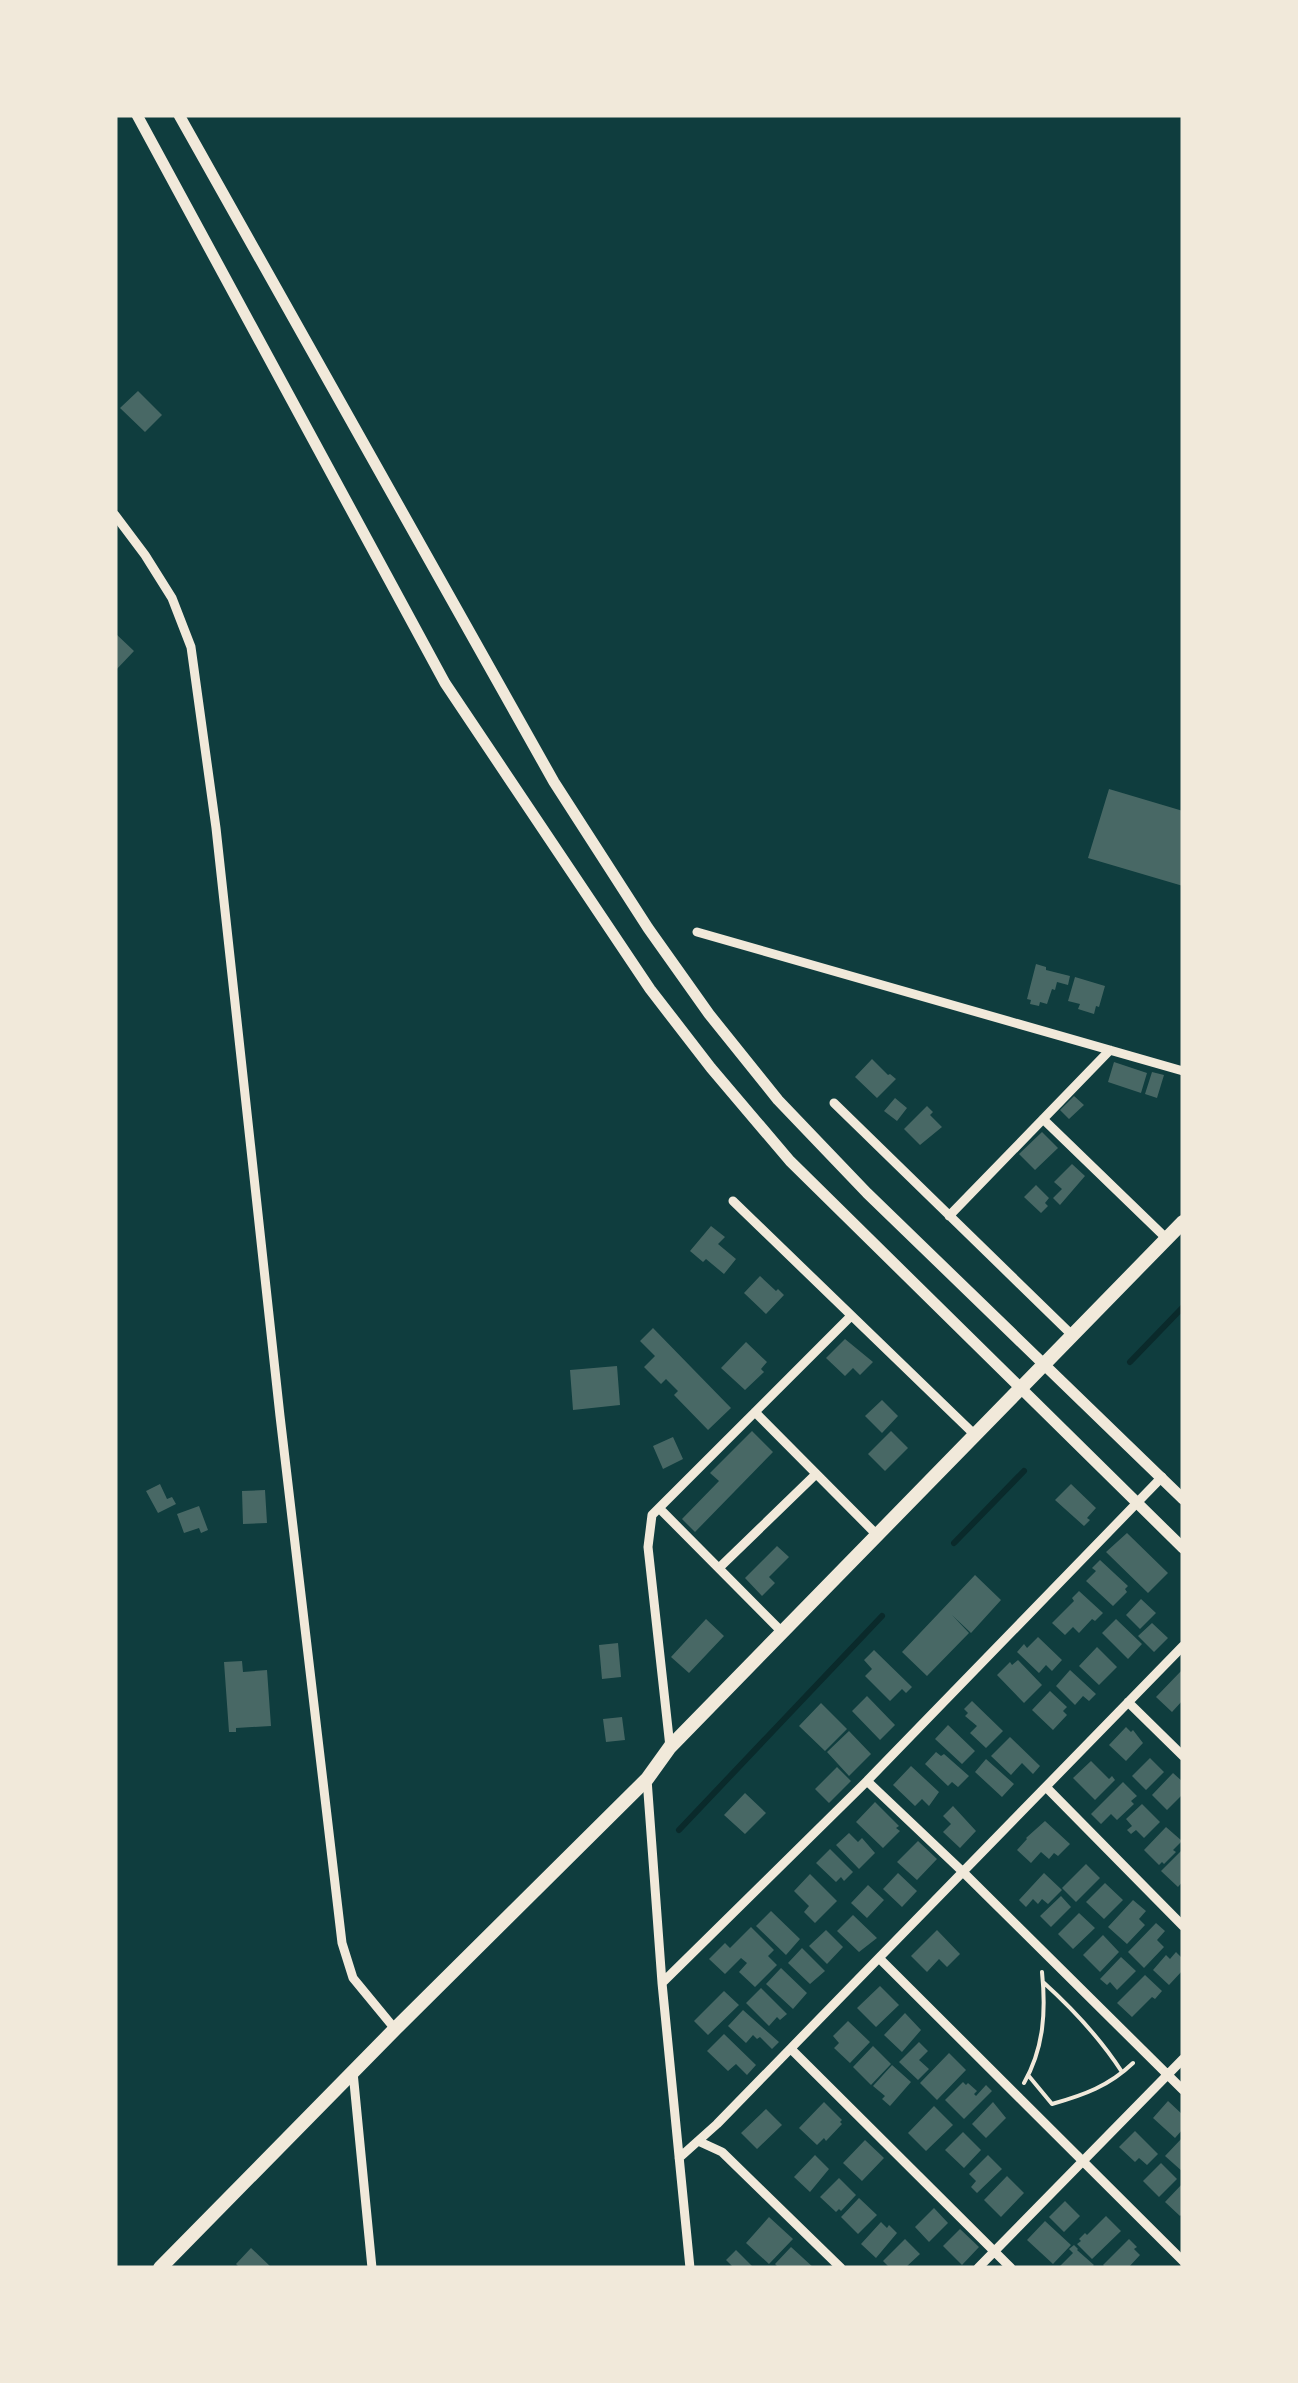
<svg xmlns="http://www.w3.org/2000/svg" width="1298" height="2383" viewBox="0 0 1298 2383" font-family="'Noto Sans',sans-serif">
  <rect width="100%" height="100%" fill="#0f3d3e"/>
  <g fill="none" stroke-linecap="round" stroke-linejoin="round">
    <path stroke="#0a2a2b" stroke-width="6" d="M1130,1362L1183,1307
      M954,1543L1024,1471
      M679,1830L882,1616"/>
  </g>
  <path fill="#486865" d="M138,391L162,415L145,432L120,408Z
    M115,633L134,651L115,671Z
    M1109,789L1183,811V886L1088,858Z
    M1036,964L1046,967V970L1070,976L1068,985L1057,982L1055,990L1052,989L1047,1004L1040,1002L1039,1006L1030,1004L1031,1000L1027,999Z
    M1075,977L1105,986L1099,1007L1096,1006L1094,1014L1078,1009L1080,1004L1068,1001Z
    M872,1059L888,1075L890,1074L896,1079L877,1098L855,1077Z
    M1114,1062L1147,1073L1141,1093L1108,1082Z
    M1152,1072L1164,1075L1157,1098L1145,1094Z
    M1074,1096L1084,1105L1069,1119L1060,1110Z
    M895,1098L907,1108L897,1121L884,1111Z
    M927,1106L933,1112L930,1115L942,1127L920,1145L904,1129Z
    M1042,1132L1058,1148L1035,1170L1019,1154Z
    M1072,1164L1085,1176L1060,1205L1053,1198L1062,1189L1054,1182Z
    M1036,1185L1049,1198L1045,1203L1048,1206L1041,1213L1024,1197Z
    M711,1226L725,1237L718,1244L736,1259L724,1274L706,1259L703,1262L690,1251Z
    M760,1276L776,1291L778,1289L784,1295L766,1314L744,1293Z
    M653,1328L731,1408L708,1430L674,1395L678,1391L666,1379L661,1384L644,1367L655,1356L640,1341Z
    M845,1339L873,1362L860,1375L853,1368L845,1376L826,1358Z
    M746,1342L767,1362L761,1369L764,1372L745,1390L721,1368Z
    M617,1366L620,1405L573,1410L570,1370Z
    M882,1400L898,1416L882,1433L865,1416Z
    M752,1431L773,1452L695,1532L682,1519L719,1481L710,1473Z
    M891,1431L908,1448L885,1471L868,1454Z
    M673,1437L683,1459L663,1469L653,1446Z
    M160,1484L167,1499L172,1497L176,1504L158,1513L146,1491Z
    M1071,1484L1096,1508L1087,1518L1090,1520L1084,1526L1055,1500Z
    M265,1490L267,1523L243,1524L242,1491Z
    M199,1506L208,1530L201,1533L199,1528L184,1533L177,1514Z
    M1127,1533L1168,1573L1148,1593L1106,1552Z
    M777,1546L789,1557L769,1577L775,1583L762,1596L745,1578Z
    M1100,1560L1128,1586L1125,1589L1127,1592L1113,1606L1086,1581L1096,1571L1092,1568Z
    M975,1575L1001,1600L971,1633L952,1615L969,1633L927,1676L902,1652Z
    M1079,1591L1103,1613L1095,1621L1092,1619L1079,1633L1073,1627L1065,1635L1052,1623L1074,1601L1072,1598Z
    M1141,1599L1156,1613L1140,1629L1126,1615Z
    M706,1619L724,1636L689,1673L671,1657Z
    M1116,1619L1142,1644L1128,1659L1102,1633Z
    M1152,1623L1168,1638L1154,1652L1138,1636Z
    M1038,1637L1062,1660L1052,1671L1046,1665L1039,1673L1017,1652L1024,1644L1027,1648Z
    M618,1643L621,1677L602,1679L599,1645Z
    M1097,1647L1117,1667L1099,1685L1079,1666Z
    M874,1650L912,1687L906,1693L902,1689L890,1701L865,1676L872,1669L864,1660Z
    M1018,1660L1042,1685L1024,1703L997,1675L1010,1662L1012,1665Z
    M242,1661L243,1672L267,1670L271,1726L236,1728V1732H229L224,1662Z
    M1183,1669V1700L1172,1712L1156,1697Z
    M1070,1670L1096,1694L1089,1701L1083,1696L1075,1705L1056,1686Z
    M1050,1691L1067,1707L1063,1711L1067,1715L1053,1730L1032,1710Z
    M867,1696L895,1725L880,1740L852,1711Z
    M972,1701L1003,1731L986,1748L970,1733L977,1726L965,1716L968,1713L964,1709Z
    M821,1703L847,1729L825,1751L799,1726Z
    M622,1717L625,1740L606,1742L603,1719Z
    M948,1725L975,1751L962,1764L935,1739Z
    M1126,1727L1131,1732L1133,1730L1143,1743L1126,1761L1109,1745Z
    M849,1731L871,1754L849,1776L827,1752Z
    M1010,1737L1040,1766L1033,1774L1022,1763L1011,1775L991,1756Z
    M936,1752L941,1756L944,1754L969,1776L958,1787L952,1782L948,1786L925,1764Z
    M1150,1758L1164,1772L1146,1790L1132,1776Z
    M986,1759L1014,1784L1002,1797L975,1772Z
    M1091,1761L1109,1779L1112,1776L1115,1780L1095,1800L1073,1778Z
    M911,1766L939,1792L929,1806L922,1799L915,1806L893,1785Z
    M837,1767L851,1781L829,1803L815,1789Z
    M1173,1773L1183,1782V1794L1167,1810L1152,1795Z
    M1123,1782L1137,1796L1131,1801L1134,1804L1117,1820L1111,1814L1101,1824L1091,1814Z
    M745,1793L766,1813L745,1834L724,1815Z
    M875,1802L899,1826L896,1828L900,1831L883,1848L856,1822Z
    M1142,1804L1160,1822L1144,1838L1136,1830L1131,1834L1127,1830L1132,1826L1126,1819Z
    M953,1806L976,1831L960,1848L943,1832L951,1824L943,1816Z
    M1045,1821L1070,1844L1058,1856L1054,1853L1049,1859L1041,1852L1031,1863L1017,1850L1027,1839L1026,1838Z
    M1166,1827L1182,1841L1173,1850L1176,1852L1164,1864L1162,1862L1159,1865L1144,1850Z
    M849,1833L858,1842L862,1838L875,1853L859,1869L836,1845Z
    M918,1841L937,1859L917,1880L897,1862Z
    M830,1849L853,1872L844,1881L841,1877L836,1882L816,1863Z
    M1183,1849V1881L1178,1887L1161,1871Z
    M1086,1864L1100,1878L1076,1902L1062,1888Z
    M898,1873L917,1891L902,1907L883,1889Z
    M1044,1873L1062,1890L1048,1904L1042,1899L1038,1904L1033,1899L1026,1907L1019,1900Z
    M810,1874L837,1901L815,1923L804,1912L809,1906L794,1891Z
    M1105,1883L1123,1900L1104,1919L1086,1902Z
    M868,1885L884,1900L867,1918L851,1903Z
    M1061,1896L1071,1907L1051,1927L1040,1916Z
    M1133,1900L1146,1911L1139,1919L1145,1925L1127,1944L1108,1927Z
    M771,1911L800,1939L786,1955L756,1926Z
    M1079,1913L1095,1928L1073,1949L1058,1934Z
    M853,1915L877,1938L859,1952L837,1931Z
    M1156,1923L1165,1931L1157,1940L1164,1947L1144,1968L1128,1952Z
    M751,1927L774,1950L768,1956L777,1965L755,1987L739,1972L747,1963L741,1958L725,1974L709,1959L725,1943L730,1948Z
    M826,1930L843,1947L827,1964L809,1946Z
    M937,1930L960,1954L947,1967L939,1959L927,1972L911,1956Z
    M1103,1935L1119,1952L1100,1972L1083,1955Z
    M802,1948L825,1971L810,1984L788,1963Z
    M1176,1952L1183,1959V1970L1169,1985L1153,1970L1166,1955L1170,1959Z
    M1121,1957L1136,1971L1117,1990L1110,1982L1107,1985L1100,1979Z
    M781,1968L807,1993L793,2009L766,1984Z
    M1145,1975L1162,1991L1155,1999L1152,1997L1132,2017L1117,2003Z
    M880,1986L899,2005L876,2027L857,2008Z
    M761,1988L787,2014L780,2020L777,2017L769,2026L746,2003Z
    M724,1991L739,2005L708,2035L694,2021Z
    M743,2010L779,2042L772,2049L760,2037L757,2039L753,2035L746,2043L728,2026Z
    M905,2013L921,2030L902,2052L884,2035Z
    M848,2021L870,2042L850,2063L834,2048L839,2043L833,2036Z
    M724,2034L756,2065L747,2075L736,2064L728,2071L707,2051Z
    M919,2042L928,2051L919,2060L929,2069L918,2080L899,2062Z
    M873,2046L891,2064L871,2085L853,2067Z
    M949,2053L966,2070L937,2100L920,2083Z
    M892,2065L911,2082L890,2106L882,2099L885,2096L873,2086Z
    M963,2082L966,2085L968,2083L977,2091L974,2094L976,2096L986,2085L992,2091L964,2119L945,2100Z
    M1168,2101L1183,2115V2129L1175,2138L1153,2118Z
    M824,2102L842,2120L840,2122L842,2124L826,2141L824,2138L817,2145L799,2128Z
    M993,2102L1006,2118L986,2138L972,2124Z
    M934,2106L953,2125L926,2151L908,2133Z
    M766,2109L782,2125L757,2149L741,2133Z
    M1135,2131L1158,2154L1147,2165L1139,2158L1135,2162L1119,2147Z
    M963,2132L981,2150L964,2168L945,2150Z
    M1183,2137V2172L1165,2156Z
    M865,2140L884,2158L862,2181L843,2163Z
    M815,2155L829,2169L810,2192L794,2177Z
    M988,2155L1002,2169L977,2193L971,2187L976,2181L969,2174Z
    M1161,2163L1177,2179L1159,2197L1143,2181Z
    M1007,2176L1024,2193L1001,2217L984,2200Z
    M839,2178L856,2195L841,2211L839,2209L836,2212L820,2197Z
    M1183,2183V2213L1180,2216L1165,2202Z
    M859,2198L877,2215L858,2234L841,2217Z
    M1065,2201L1080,2216L1064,2232L1049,2217Z
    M934,2208L948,2223L929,2242L915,2227Z
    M1106,2216L1121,2231L1092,2259L1077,2244L1081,2241L1079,2239L1085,2233L1087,2235Z
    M769,2217L793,2239L769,2264L746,2243Z
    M1045,2221L1071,2245L1053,2264L1027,2240Z
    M881,2222L887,2228L889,2225L897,2233L876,2258L861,2244Z
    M960,2229L979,2247L962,2265L943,2246Z
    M905,2239L920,2254L905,2268H890L883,2261Z
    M1129,2239L1137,2247L1134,2249L1140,2255L1128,2268H1106L1103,2265Z
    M1074,2245L1078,2249L1077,2250L1094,2265L1091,2268H1058L1073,2253L1069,2249Z
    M791,2247L814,2268H779L775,2264Z
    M251,2248L272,2268H240L236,2264Z
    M736,2250L754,2268H734L726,2260Z"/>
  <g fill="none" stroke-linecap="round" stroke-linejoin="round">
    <path stroke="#f1e9da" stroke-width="4" d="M1043,1982C1073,2009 1100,2038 1122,2072
      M1028,2075L1052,2104C1084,2095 1109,2086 1133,2063
      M1024,2083C1044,2048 1046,2011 1042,1972"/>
    <path stroke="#f1e9da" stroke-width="9" d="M115,515L145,555L172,598L191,647L216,828L280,1416L342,1943L353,1978L395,2029
      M697,932L1183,1071
      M834,1103L1073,1336
      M1043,1119L1167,1239
      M733,1201L975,1435
      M949,1216L1110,1050
      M755,1412L877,1535
      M659,1508L782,1632
      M719,1568L816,1474
      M1128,1702L1183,1756
      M670,1747L648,1547L652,1515L851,1316
      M647,1779L662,1983L690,2268
      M867,1781L963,1872L1183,2090
      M1046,1787L1183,1926
      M879,1958L1183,2261
      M662,1983L867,1781L1162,1477
      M791,2049L1011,2268
      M353,2072L372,2268
      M698,2141L722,2152L841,2268
      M679,2158L717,2124L1183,1646
      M978,2268L1183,2059"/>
    <path stroke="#f1e9da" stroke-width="11" d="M137,115L445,683L650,989L711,1068L790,1161L1183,1548
      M179,115L554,782L648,928L709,1014L778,1100L867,1193L1183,1499"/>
    <path stroke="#f1e9da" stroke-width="14" d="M160,2268L395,2029L647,1779L670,1747L1183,1222"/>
  </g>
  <rect width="1298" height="2383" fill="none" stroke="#f1e9da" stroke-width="235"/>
</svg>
